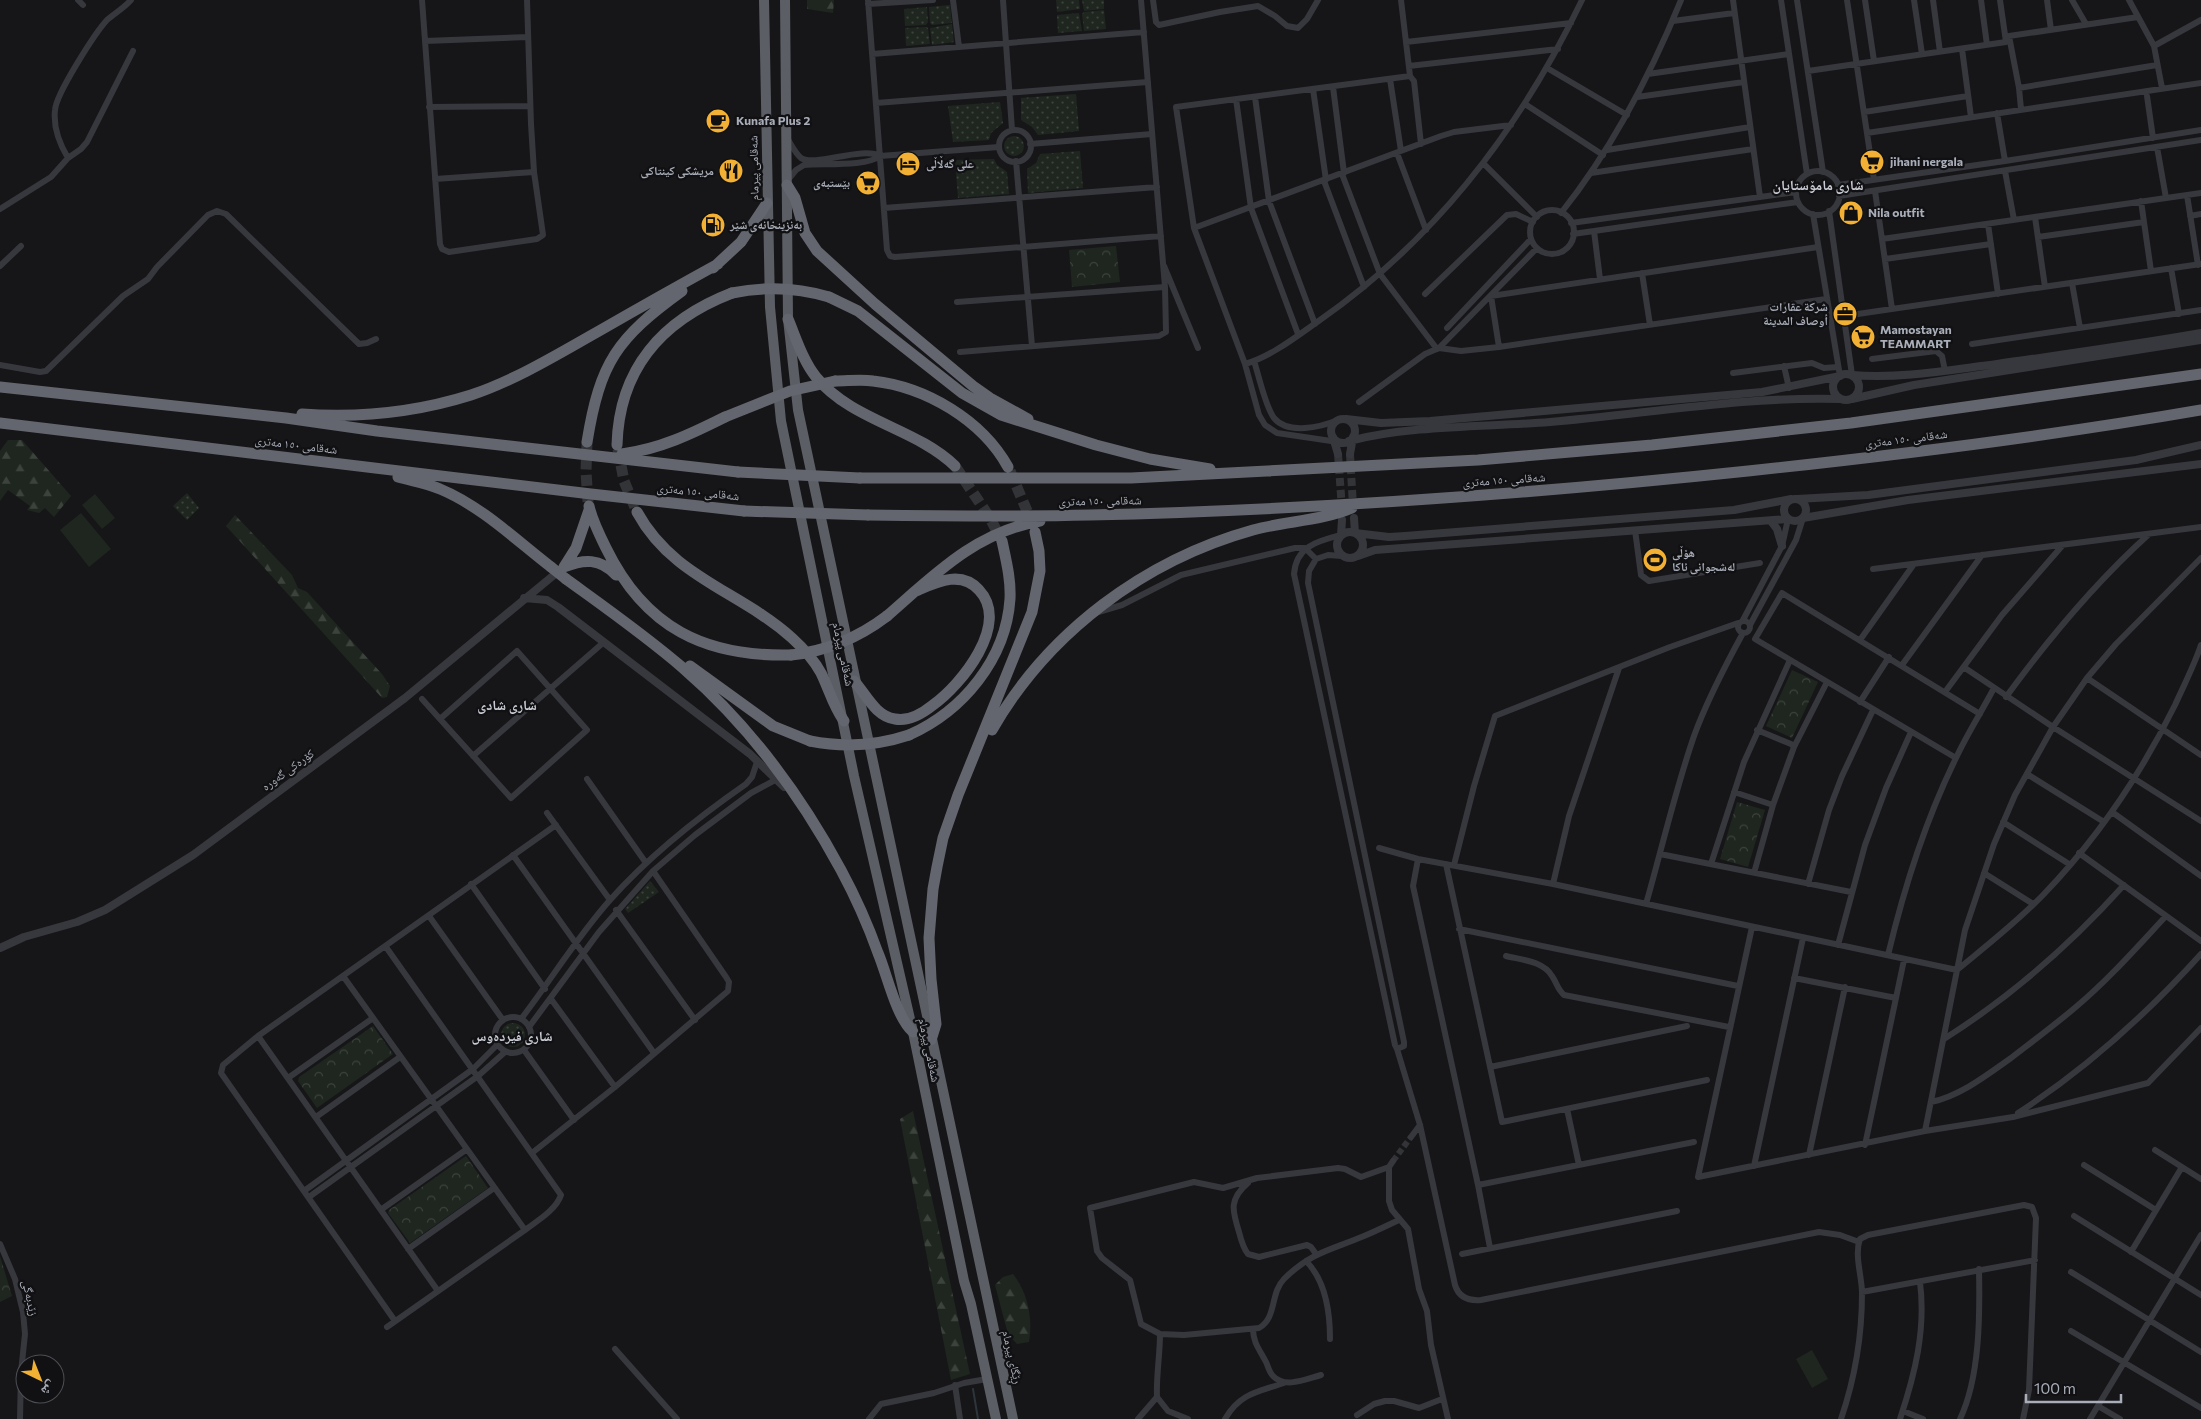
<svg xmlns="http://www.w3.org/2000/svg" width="2201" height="1419" viewBox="0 0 2201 1419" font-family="Commissioner,'Noto Naskh Arabic',sans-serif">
  <defs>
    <pattern id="grass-dots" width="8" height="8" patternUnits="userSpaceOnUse" patternTransform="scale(1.25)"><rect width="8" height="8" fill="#1e261f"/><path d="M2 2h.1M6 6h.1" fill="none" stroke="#3c433d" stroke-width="1.8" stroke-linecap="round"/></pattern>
    <pattern id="forest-firs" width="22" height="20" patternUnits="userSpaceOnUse" patternTransform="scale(1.25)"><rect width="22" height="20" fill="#1e261f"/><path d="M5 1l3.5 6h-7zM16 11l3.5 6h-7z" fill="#3c433d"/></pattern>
    <pattern id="park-crowns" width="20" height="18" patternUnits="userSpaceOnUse" patternTransform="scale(1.25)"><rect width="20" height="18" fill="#1e261f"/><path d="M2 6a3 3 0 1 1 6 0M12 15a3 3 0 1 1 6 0" fill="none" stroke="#3c433d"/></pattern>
  </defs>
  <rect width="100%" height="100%" fill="#161618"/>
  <path fill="url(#grass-dots)" d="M1056,0H1079L1080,9L1057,12Z
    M1082,0H1104V9L1084,11Z
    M950,5L952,23L932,25L930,23L929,7Z
    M927,7L928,22L926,25L905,26L904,9Z
    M1104,10L1106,29L1084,31L1082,14L1084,12Z
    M1079,13L1082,31L1058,33L1057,15Z
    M952,24L954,42L932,45L930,28Z
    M926,27L928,28L930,44L906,46L905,28Z
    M1076,94L1079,131L1038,135L1032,127L1021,120V98Z
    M1000,102L1003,123L991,133L989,140L953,142L948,106Z
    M1004 146a10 10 0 1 1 20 0a10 10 0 1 1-20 0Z
    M1080,151L1083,188L1028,193L1027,169L1036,163L1040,154Z
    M994,159L997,165L1007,172L1009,194L958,198L955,160Z
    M187,493L199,508L187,520L173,506Z
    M650,881L659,892L628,913L625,909Z
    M501 1035a12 12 0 1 1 24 0a12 12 0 1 1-24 0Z"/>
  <path fill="url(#forest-firs)" d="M807,0H834L833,13L807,9Z
    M8,440H22L71,496L54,517L45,508L39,513L27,510L30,506L8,490L0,501V451Z
    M235,515L292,575L298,588L307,592L382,674L390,686L387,697L382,698L226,526Z
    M913,1111L970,1374L951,1380L900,1119Z
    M1013,1274C1028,1293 1033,1319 1029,1342L1017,1344L1008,1334L995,1285L1003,1277Z"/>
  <path fill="url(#park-crowns)" d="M1116,246L1120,282L1072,287L1069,250Z
    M1792,670L1818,682L1792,738L1766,726Z
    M1737,802L1765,810L1748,867L1720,859Z
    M373,1026L393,1054L317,1108L298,1081L299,1077Z
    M466,1156L488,1188L410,1243L388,1213L389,1210Z
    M0,1256L12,1296L0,1302Z"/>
  <path fill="#1e261f" d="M95,494L115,518L102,529L82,505Z
    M81,513L111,549L89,567L60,530Z
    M1812,1350L1828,1379L1812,1388L1796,1359Z"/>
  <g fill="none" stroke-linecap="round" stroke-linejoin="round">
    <path stroke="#2c353c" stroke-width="2" d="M973,1389L978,1419"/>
    <path stroke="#333438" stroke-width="6" stroke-dasharray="6 3" stroke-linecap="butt" d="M1393,1161L1411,1137"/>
    <path stroke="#333438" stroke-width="8" stroke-dasharray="8 4" stroke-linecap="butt" d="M1338,454L1342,509
      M1350,454L1353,506"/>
    <path stroke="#333438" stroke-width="11" stroke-dasharray="11 5.5" stroke-linecap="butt" d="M587,442L586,472L588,502
      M618,449L624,481L637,512
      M955,466L990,518L1002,541
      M1010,471L1033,525"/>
    <path stroke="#37383d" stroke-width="6" d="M78,0L83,5
      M422,0L440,244L442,249L449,252L537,239L543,235L534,172L531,124L527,0
      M868,0L887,250L890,256L895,257L1161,236
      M953,0L959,47
      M1003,0L1012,130
      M1153,0L1156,22L1159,25L1220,12L1258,6L1275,16L1287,26L1298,28L1307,19L1318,0
      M1401,0L1410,76L1414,81L1421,144
      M1733,0L1760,197
      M1781,0L1807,174
      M1797,0L1823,172
      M1847,0L1874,180
      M1865,0L1874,61
      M1914,0L1922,54
      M1933,0L1940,52
      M1981,0L1987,45
      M2000,0L2006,42
      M2047,0L2051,30
      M2072,0L2086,24
      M2129,0L2154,46L2162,88
      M868,4L933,0
      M1673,21L1734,13
      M2009,36L2019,88L2021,109
      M425,41L528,37
      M1406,42L1571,23
      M2154,46L2201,20
      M1962,49L1971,117
      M872,54L1144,32
      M1409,66L1558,49
      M1547,68L1627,115
      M1808,71L2006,42L2009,36L2138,17
      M1648,74L1789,54
      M1390,79L1401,151
      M1333,87L1344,173
      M2019,88L2157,65
      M1313,89L1326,180
      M2147,96L2153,138
      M1255,97L1269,201L1315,324
      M1637,97L1744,82
      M1236,99L1251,208L1298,334
      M876,103L1148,82
      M1525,104L1603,155
      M429,107L530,106
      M1864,112L1968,96
      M1997,113L2005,161
      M999 146a16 16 0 1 1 32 0a16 16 0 1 1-32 0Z
      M1867,133L2201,83
      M787,138C791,144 795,153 801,158C814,167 863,146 880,156L999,147
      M1030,144L1152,134
      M2157,147L2166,198
      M1607,150L1750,127
      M1397,153L1426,230
      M68,158C59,143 53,128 55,110C56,94 95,33 107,20C115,13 124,8 131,0
      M1016,161L1032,346
      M1484,164L1537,217
      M2005,171L2014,220
      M1796 193a22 22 0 1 1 44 0a22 22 0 1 1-44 0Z
      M1591,173L1753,149
      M1342,174L1380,274L1437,349
      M435,179L534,172
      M787,181L796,170L804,165C823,163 866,167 880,156
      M1324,181L1364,287
      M1838,185L2005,161L2201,130
      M1875,191L1892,309
      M2187,195L2198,265
      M1839,196L2201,140
      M2141,201L2151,271
      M884,208L1157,187
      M0,209L51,177L68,158L81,149L87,142L133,51
      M1530 232a22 22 0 1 1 44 0a22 22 0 1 1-44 0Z
      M1829,211L1852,375
      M1561,213C1612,149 1650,76 1681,0
      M1813,214L1840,376
      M2190,216L2201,214
      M2035,217L2045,287
      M1571,223L1796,192
      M1988,224L1998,294
      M1194,228L1441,136L1454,132L1511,125
      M1594,231L1600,279
      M1573,234L1798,202
      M2038,237L2144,222
      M1882,239L2201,193
      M1885,259L1991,244
      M0,266L21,246
      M1164,266L1198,348
      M2171,268L2179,314
      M1642,273L1650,325
      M2072,283L2080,328
      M1425,294L1507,215L1516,214L1533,222
      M957,302L1165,287
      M1844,316L2201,264
      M1447,328L1531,239
      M1972,344L2201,310
      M1499,347L1491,296L1818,247
      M1439,348L1537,248
      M960,352L1159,336L1166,332L1165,287L1141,0
      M1872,359L1936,351L1942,356L1945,371
      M1254,361C1259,376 1265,406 1274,418C1288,435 1321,427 1338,420
      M1245,364C1272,356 1297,336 1320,320C1436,239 1521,127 1582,0
      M0,365L40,372L46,371L123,296L148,279L157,267L208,215L217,211L226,214L359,344L367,343L376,339
      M1784,366L1789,388
      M1733,373L1812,363L1824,368L1838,367
      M1359,402L1425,354L1439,348L1461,351L1499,347L1826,299
      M1338,442L1277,433L1265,425L1259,415L1245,364L1194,228L1176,107L1410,76
      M1635,530L1641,575L1649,581L1760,563
      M1341,535C1318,541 1296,546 1294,574L1395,1045L1397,1049L1404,1046V1042L1308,583L1309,571L1316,559L1328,555L1342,556
      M1873,569L2201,527
      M1095,613L1122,605L1181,575L1295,548H1305L1316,559
      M1743,620L1782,546L1788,519
      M1738 627a6 6 0 1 1 12 0a6 6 0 1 1-12 0Z
      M1750,625L1796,540L1803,518
      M1860,640L1914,564
      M1902,665L1982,555
      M1965,668L2053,727L2201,821
      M2087,678L2201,755
      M1945,692L2002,615L2062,546
      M2006,697C2049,638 2094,584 2148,535
      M422,699L511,798L587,730L517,651L440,719
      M1860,702L1889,657
      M1757,730L1791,744L1794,747
      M473,756L604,642
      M1956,758L1755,639L1782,593L1980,714
      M2027,774L2104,822
      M587,779L646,863
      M1734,792L1773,805
      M2112,812L2201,876
      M547,813L610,900
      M2003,822L2069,864
      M1379,848L1418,859L1553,884L1957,970C1986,946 2016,923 2043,895C2097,839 2141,774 2175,705C2184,685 2194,666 2201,645
      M2079,853L2201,941
      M1660,854L1851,892
      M513,855L654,1053
      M1418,859L1413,886L1478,1185L1490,1248
      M1446,864L1502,1122L1707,1080
      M1711,864L1744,762L1790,660
      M1454,865L1474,786L1495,716L1670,647L1738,623
      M1754,873L1773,805L1794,747L1827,682
      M1984,873L2033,904
      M471,884L545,989
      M1553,884L1569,816L1619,668
      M1808,884L1829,810L1842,776L1873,710
      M1646,904C1662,848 1675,791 1694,736C1707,700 1725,666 1743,633
      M616,910L695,1020
      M429,916L503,1020
      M1752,927L1698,1177L1925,1131L2013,1117L2148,1083L2201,1028
      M1459,929L1738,986
      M1838,945L1865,845L1886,788L1911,732
      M386,947L561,1195C556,1210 537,1221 525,1230L387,1327
      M1888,955C1904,888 1925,821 1956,758C1967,734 1982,711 1994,688
      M1506,956C1522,960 1543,961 1552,976C1557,983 1557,989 1564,995L1729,1027
      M343,976L525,1230
      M1794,978L1896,998
      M551,999L615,1087
      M495 1035a18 18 0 1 1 36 0a18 18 0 1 1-36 0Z
      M521,1019C551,980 577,937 610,900C650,855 697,818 746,784L752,777L757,762
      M529,1027L599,932L653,871L695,835L751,793L777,779
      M258,1036L438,1291
      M1944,1039C2012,996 2070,945 2124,885
      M1397,1049L1420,1125L1455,1285C1459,1298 1469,1301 1481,1300L1819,1232L1840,1235L1859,1242
      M524,1050L574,1120
      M1490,1067L1687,1026
      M288,1078L373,1018
      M1931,1102C1960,1096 1987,1075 2011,1058C2033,1041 2056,1024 2077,1006C2109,979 2138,946 2166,916
      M1567,1109L1579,1165
      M2018,1113C2087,1068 2146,1015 2201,954
      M316,1117L400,1057
      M1925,1131L1965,930L1994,844L2015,795L2053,727L2087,678L2116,644L2201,558
      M1411,1137L1420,1125
      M1865,1145L1904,960
      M2155,1150L2201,1179
      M532,1153L615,1087L728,991L729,982L726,977L653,871
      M1809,1155L1845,987
      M1393,1161L1389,1167L1361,1177L1345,1169L1338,1168L1257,1178L1223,1188L1194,1182L1090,1208L1097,1251L1102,1258L1130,1280L1141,1324L1160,1334L1184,1335L1259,1328C1277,1318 1270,1293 1284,1279C1311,1252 1331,1250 1364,1236C1376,1231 1388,1225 1399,1220
      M2084,1165L2156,1210
      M1754,1166L1803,938
      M1389,1167V1201L1392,1210L1408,1229L1419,1289L1427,1311L1431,1345L1448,1419
      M1248,1183C1229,1199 1232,1210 1239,1232C1241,1240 1243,1248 1248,1254L1259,1257L1307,1245L1311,1247L1316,1254
      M1478,1185L1694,1142
      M304,1191L473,1069L497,1045
      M309,1197L478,1076L505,1052
      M382,1209L467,1149
      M2074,1216L2201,1295
      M0,1244L15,1279L23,1312L25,1334L21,1372L20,1419
      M408,1249L494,1188
      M2131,1252L2182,1167
      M1462,1254L1677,1211
      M1306,1261C1326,1281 1330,1311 1330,1339
      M2071,1272L2201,1352
      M1862,1292L2035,1260
      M395,1321L221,1073L223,1065L258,1036L556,825
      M1253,1329C1253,1343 1260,1350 1266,1362C1268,1366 1269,1372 1273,1376C1285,1389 1306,1379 1321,1375
      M2071,1331L2201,1408
      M615,1349L677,1419
      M955,1385L960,1419
      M1157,1397C1156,1376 1160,1356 1160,1334
      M2098,1406L2120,1419
      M1903,1411L1923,1419
      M1357,1415L1374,1404L1385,1401H1394L1419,1408L1442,1399
      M869,1419L881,1404L934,1393L964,1383L987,1379
      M1138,1419L1157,1397L1168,1411L1188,1419
      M1225,1419C1240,1393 1258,1392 1284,1383
      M1841,1419C1855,1378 1862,1337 1862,1293C1862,1276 1854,1255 1860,1239L1868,1235L2024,1205L2032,1207L2036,1218L2029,1390L2023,1419
      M1900,1419C1915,1374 1926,1330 1920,1282
      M1960,1419C1980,1377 1980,1315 1979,1269
      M2090,1419L2201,1235"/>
    <path stroke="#37383d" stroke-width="8" d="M1833 387a13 13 0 1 1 26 0a13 13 0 1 1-26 0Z
      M1852,375C1900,379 1949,370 1997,364C2065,354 2133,345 2201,333
      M1852,399L1914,385L2201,340
      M1346,419L1381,423L1430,421L1762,392L1840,376
      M1331 431a12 12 0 1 1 24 0a12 12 0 1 1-24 0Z
      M1333,437L1338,454
      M1349,441C1412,425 1485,427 1550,422C1646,414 1745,396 1841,399
      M1350,454L1353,437
      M1784 510a11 11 0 1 1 22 0a11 11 0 1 1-22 0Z
      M1797,499L1868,495L2136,460L2201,445
      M1354,518L1355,533L1389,537L1405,536L1734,510L1791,499
      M1803,518L1908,500L2201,464
      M1771,521L1777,529L1782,546
      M1337 545a13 13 0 1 1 26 0a13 13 0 1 1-26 0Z
      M1341,535L1342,520
      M1358,556L1375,550L1788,519
      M524,598L547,600L558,607L750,754L784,787
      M0,948L24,937L77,922L105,910L193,855L405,698L560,570"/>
    <path stroke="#5b5e65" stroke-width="10" d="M764,0L770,307L781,421L854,776L913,1032L964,1281L971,1304L996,1419
      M785,0L788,319L798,410L1013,1419"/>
    <path stroke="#63666e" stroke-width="11" d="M787,185L795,198L805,233L817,251L875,304L973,386L990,398L1028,419
      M713,268L741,242L767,203
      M829,297L858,311L962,393L1001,415L1096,445L1150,459L1210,469
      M788,319C796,338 803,361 816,377C852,421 916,428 955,466
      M835,381C848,381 861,379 873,381C926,387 982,420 1008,467
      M0,387L286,418L377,431L738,472
      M302,414C358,418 417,412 471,395C516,380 558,354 599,331C639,308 678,286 718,264
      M0,423L591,494L744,511
      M587,442C600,362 617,338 682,291
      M617,445C619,369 662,320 732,293
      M622,454C660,449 691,434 725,417
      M398,477C412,481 427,483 440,489C481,506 516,540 551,567
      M860,478H1131L1478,460L1652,445L1851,423L2201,374
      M589,506C592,520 600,536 606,548C645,628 705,657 791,655
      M637,512C673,578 740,591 792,638C803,648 814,660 821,673C829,689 833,706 844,721
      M868,515C942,516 1016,517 1090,515C1310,510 1529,494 1748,471C1899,455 2051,436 2201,410
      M564,567C584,559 600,558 616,575
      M564,567L576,548L589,510
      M566,579C606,608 646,636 683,668C749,725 800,794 841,870C855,896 868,925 878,953C887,974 896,1017 913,1032
      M887,616C934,575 976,532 1040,521
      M690,666L773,726L810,741
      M854,681C866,694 875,716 895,719C909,722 923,713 933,705C961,685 1011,624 979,590C961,570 937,582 916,591
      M992,730C1048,632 1145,560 1253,530C1286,521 1321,521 1352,508
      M909,735C963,711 1006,659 1010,599C1011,579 1006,560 1002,541
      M931,1040L936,1024L931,979L929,938L933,889L937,867L943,838L958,795L1032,612L1040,571L1039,551L1035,532"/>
    <path stroke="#63666e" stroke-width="11" d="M732,293C766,286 796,287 829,297
      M725,417L790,391L835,381
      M738,472L860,478
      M744,511L868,515
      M551,567L566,579
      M791,655C828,651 858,638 887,616
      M810,741C845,748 876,746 909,735"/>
  </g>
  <defs>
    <symbol id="cafe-disc" viewBox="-11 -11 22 22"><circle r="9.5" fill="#f2b134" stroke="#111113"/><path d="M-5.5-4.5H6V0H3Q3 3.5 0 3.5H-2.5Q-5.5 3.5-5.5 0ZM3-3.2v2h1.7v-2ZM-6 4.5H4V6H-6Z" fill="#111"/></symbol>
    <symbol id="supermarket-disc" viewBox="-11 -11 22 22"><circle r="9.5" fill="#f2b134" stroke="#111113"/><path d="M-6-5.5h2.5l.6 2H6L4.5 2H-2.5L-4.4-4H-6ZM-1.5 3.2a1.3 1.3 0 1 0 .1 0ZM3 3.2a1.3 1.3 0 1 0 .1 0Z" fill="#111"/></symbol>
    <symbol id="hotel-disc" viewBox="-11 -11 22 22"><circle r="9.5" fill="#f2b134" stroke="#111113"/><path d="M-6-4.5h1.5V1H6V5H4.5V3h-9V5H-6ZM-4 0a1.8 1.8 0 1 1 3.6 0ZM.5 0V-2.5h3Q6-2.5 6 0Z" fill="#111"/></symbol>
    <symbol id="restaurant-disc" viewBox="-11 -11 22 22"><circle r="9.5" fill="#f2b134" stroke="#111113"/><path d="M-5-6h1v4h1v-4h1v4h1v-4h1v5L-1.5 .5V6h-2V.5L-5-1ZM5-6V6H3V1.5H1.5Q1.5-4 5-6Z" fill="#111"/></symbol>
    <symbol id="shop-disc" viewBox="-11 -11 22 22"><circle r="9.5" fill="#f2b134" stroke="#111113"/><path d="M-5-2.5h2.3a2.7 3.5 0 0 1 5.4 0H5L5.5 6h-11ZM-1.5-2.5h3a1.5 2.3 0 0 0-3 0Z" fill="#111"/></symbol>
    <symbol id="fuel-disc" viewBox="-11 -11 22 22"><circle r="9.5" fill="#f2b134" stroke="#111113"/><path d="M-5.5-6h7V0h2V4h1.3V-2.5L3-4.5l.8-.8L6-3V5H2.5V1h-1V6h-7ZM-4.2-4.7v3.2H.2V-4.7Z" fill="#111"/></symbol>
    <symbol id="office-disc" viewBox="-11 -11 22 22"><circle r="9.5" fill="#f2b134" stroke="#111113"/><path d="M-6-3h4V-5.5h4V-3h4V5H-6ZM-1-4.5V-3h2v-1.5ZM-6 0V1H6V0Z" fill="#111"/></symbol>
    <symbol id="stadium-disc" viewBox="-11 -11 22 22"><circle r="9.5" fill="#f2b134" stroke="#111113"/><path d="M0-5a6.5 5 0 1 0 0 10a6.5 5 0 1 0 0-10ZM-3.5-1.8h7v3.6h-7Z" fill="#111"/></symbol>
  </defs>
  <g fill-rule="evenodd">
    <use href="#cafe-disc" x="704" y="107" width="28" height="28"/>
    <use href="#supermarket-disc" x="1858" y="148" width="28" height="28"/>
    <use href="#hotel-disc" x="894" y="150" width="28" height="28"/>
    <use href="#restaurant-disc" x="717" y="157" width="28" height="28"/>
    <use href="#supermarket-disc" x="854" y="169" width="28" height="28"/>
    <use href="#shop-disc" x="1837" y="199" width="28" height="28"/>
    <use href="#fuel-disc" x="699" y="211" width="28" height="28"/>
    <use href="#office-disc" x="1831" y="300" width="28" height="28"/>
    <use href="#supermarket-disc" x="1849" y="323" width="28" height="28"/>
    <use href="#stadium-disc" x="1641" y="546" width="28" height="28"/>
  </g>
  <g text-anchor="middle" stroke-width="4.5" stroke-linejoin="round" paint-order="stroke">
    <g font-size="12" font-weight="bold" fill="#a8adb8" stroke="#111113" text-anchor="start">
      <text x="736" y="125">Kunafa Plus 2</text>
      <text x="1890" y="166">jihani nergala</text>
      <text x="926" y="168">علی گەڵاڵی</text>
      <text x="714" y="175" text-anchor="end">مریشکی کینتاکی</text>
      <text x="850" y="187" text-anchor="end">بێستبەی</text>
      <text x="1868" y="217">Nila outfit</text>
      <text x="730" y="229">بەنزینخانەی شێر</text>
      <text x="1828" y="311" text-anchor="end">شركة عقارات<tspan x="1828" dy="14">أوصاف المدينة</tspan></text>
      <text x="1880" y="334">Mamostayan<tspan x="1880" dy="14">TEAMMART</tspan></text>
      <text x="1672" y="557">هۆڵی<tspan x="1672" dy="14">لەشجوانی ئاکا</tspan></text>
    </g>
    <g font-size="12" fill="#a8adb8" stroke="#111113">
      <text transform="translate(754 168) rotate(-91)" y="4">شەقامی پیرمام</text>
      <text transform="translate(1906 439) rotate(-7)" y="4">شەقامی ١٥٠ مەتری</text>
      <text transform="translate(296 445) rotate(7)" y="4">شەقامی ١٥٠ مەتری</text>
      <text transform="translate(1504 480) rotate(-4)" y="4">شەقامی ١٥٠ مەتری</text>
      <text transform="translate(698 492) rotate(6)" y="4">شەقامی ١٥٠ مەتری</text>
      <text transform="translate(1100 501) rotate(-1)" y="4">شەقامی ١٥٠ مەتری</text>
      <text transform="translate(843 654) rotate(78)" y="4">شەقامی پیرمام</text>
      <text transform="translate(288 770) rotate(-36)" y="4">کۆرەکی گەورە</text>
      <text transform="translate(929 1050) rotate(78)" y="4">شەقامی پیرمام</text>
      <text transform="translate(30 1298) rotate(78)" y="4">زێدبەگی</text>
      <text transform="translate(1012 1357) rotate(77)" y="4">ڕێگای پیرمام</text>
    </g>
    <g font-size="14" font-weight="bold" fill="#c9ccd4" stroke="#111113">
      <text x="1818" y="190">شاری مامۆستایان</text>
      <text x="507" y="710">شاری شادی</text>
      <text x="512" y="1041">شاری فیردەوس</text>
    </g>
  </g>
  <g transform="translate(40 1379) rotate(137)"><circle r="24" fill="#111113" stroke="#4d4f55"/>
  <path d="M0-4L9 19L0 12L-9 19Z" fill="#f2b134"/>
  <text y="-8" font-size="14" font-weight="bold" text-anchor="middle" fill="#a8adb8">ش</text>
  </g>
  <path d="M2026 1394v8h95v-8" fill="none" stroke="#a8adb8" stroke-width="2.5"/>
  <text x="2034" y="1394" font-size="15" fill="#a8adb8" stroke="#111113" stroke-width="4" paint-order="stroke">100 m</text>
</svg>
